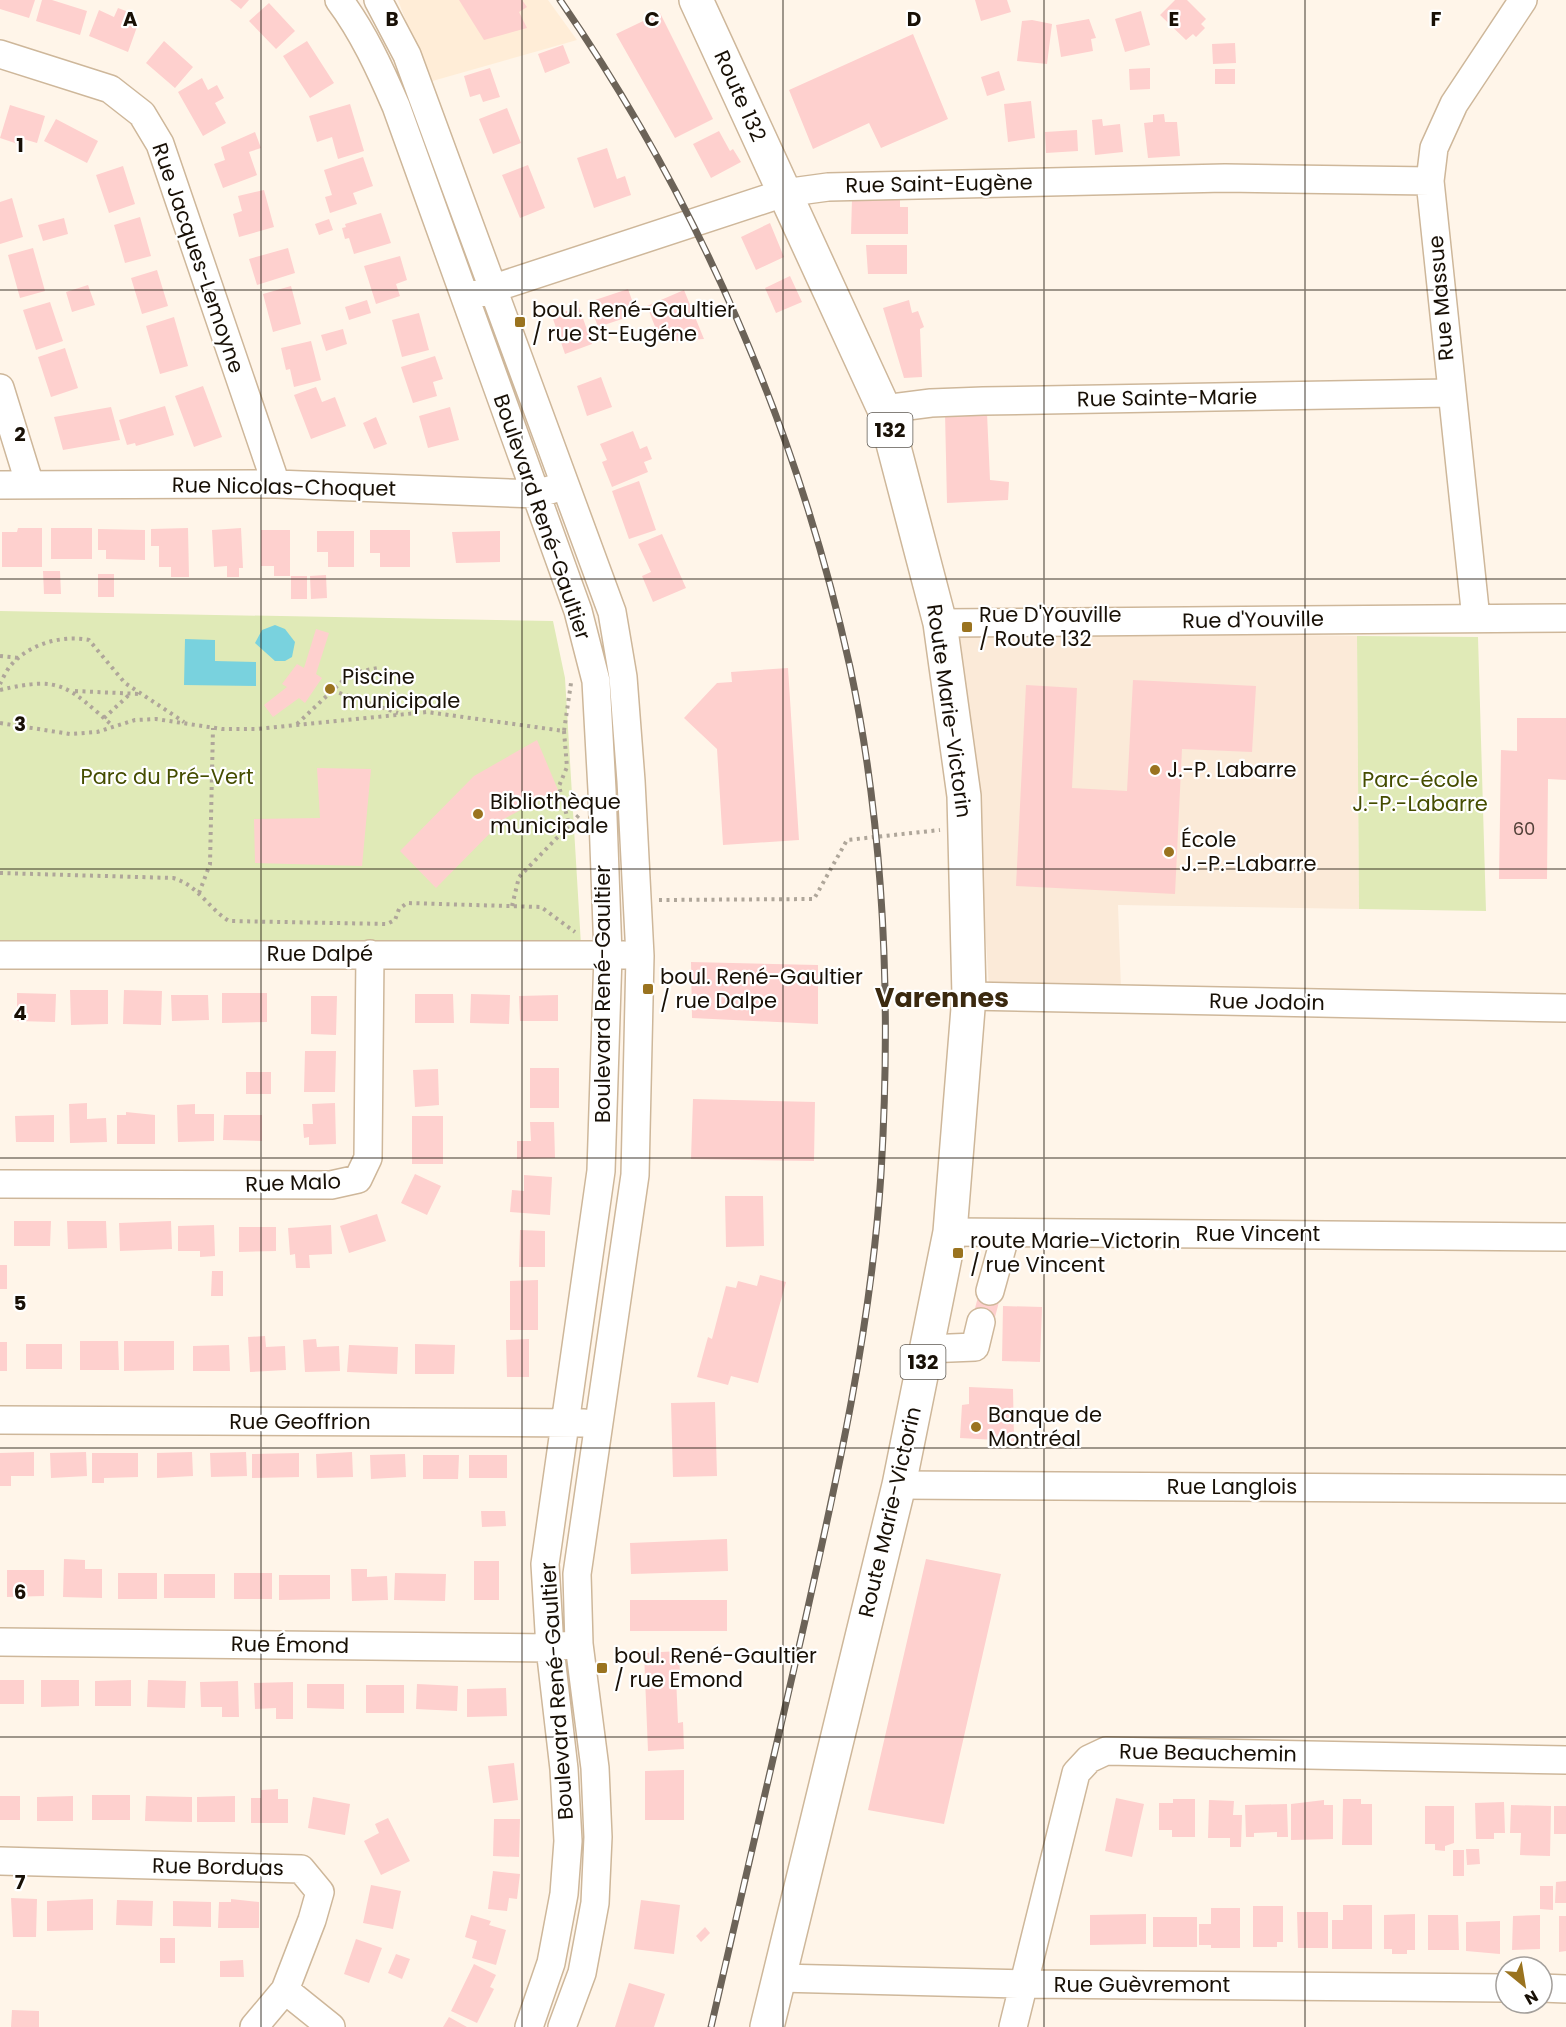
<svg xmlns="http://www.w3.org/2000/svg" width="1566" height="2027" viewBox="0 0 1566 2027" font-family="Poppins,sans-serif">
  <rect width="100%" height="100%" fill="#fff5e9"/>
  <path fill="#ffedd7" d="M398,0H548L577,40L429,82Z"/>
  <path fill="#fbead8" d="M955,629L1357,636L1359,909L1118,905L1121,989L989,988L977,799Z"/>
  <path fill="#e0eab7" d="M0,611L553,621L565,678L581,945L0,940Z
    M1357,636L1478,637L1486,911L1359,909Z"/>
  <path fill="#79d2de" d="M275,625L285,629L295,642L292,657L285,661H275L255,643L262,630Z
    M185,639L215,640V661L256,662V686L184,685Z"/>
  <path fill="#fed0ce" d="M0,0H35L29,18L0,9Z
    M42,0H52L87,11L80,35L36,21Z
    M230,0H249L241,9Z
    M459,0H522L527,7L519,12L527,28L484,40Z
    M975,0H1007L1011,12L981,21Z
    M1175,0H1187L1206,19L1201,24L1205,28L1196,37L1193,34L1186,40L1160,15Z
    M269,3L295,31L276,49L249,21Z
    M118,8L134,14L131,21L138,24L128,52L89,36L99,10L114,17Z
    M1141,11L1150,45L1125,52L1115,19Z
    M660,13L713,119L675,138L616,34Z
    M1089,19L1096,38L1091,39L1093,51L1061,57L1056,25Z
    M1032,20L1052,24L1047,64L1017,61L1022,21Z
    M913,34L948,119L881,148L869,123L813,149L789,90Z
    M164,41L193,67L175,88L146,63Z
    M307,41L334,83L310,98L283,56Z
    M1235,43L1236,63L1213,64L1212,44Z
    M563,45L570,63L545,73L538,54Z
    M490,68L500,97L483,102L480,94L470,97L464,76Z
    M1150,68V89L1130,90L1129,69Z
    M1215,69H1235V84H1215Z
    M999,71L1005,90L987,96L981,77Z
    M202,78L208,90L217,85L224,98L215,103L226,123L203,136L178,92Z
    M1031,101L1035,138L1008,142L1004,104Z
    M350,104L364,151L338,159L332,137L317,142L309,116Z
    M10,105L45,116L37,143L20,138L18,144L0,138Z
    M507,108L521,143L493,154L479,119Z
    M1164,114L1165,122H1177L1180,156L1148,158L1144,123L1153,122V115Z
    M56,119L98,141L87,163L44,141Z
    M1102,119L1103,126L1120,124L1123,152L1095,155L1092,120Z
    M1077,130L1078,151L1046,153L1045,132Z
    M719,131L730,151L733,149L741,162L711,178L693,144Z
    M255,132L261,148L249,152L257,175L223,188L214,164L225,160L221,147Z
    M607,148L617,179L625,176L631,195L594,208L577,158Z
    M363,157L373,186L353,193L357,204L330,213L325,197L332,195L324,170Z
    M528,165L545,208L520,218L502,175Z
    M123,166L135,204L109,213L96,175Z
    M264,190L274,227L239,237L233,214L242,211L238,196Z
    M12,198L23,237L0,244V202Z
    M852,199H900V207H908V234H851Z
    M381,213L391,243L354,254L349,238L345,239L342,228L346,227L345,224Z
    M140,217L151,256L125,263L114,225Z
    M64,218L68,234L43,241L38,225Z
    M329,219L333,230L319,235L315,224Z
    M770,223L784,257L756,270L741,237Z
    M866,245H907V274H868Z
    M33,248L45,291L20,298L8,255Z
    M288,248L295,273L257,285L249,259Z
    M400,256L407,280L396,284L400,296L376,304L364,266Z
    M157,270L168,306L142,314L131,278Z
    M790,276L802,302L776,313L765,288Z
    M88,285L95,305L72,312L66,292Z
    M291,286L301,324L273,332L263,294Z
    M628,289L637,314L598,327L589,302Z
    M684,290L704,339L661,342L647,306Z
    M367,300L371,313L349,320L345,307Z
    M909,300L912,313L918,311L924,327L920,329L922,377L904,378L883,308Z
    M50,302L63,341L36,350L23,310Z
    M579,307L592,344L565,354L552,316Z
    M419,313L429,350L402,357L392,320Z
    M174,317L188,366L160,374L146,326Z
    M343,329L347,344L326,351L321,335Z
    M311,341L321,380L294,387L290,369L286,370L281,348Z
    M65,348L78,388L51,397L38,357Z
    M435,356L443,379L433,382L437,396L413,403L401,367Z
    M601,377L612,407L587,416L577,386Z
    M203,386L222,437L194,447L175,396Z
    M316,387L322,402L335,397L346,426L311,439L294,395Z
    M165,406L174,435L136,446L135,443L127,445L119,420Z
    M111,407L120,440L63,450L54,417Z
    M450,407L459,440L428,448L419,416Z
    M945,413H987L990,480L1009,482L1008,500L947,503Z
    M376,417L387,444L374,449L363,423Z
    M633,431L640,449L647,446L652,459L644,462L648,472L612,487L602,462L607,460L600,444Z
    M639,481L656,530L629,539L612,491Z
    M18,528H42V567H2V532H17Z
    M51,528H92V559H51Z
    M188,528L189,577H171V567H159V546H151V529Z
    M241,528L243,568H239V577H227V566L214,567L212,530Z
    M98,529L145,530V560L106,559V550H98Z
    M261,530H290V576H274V566H261Z
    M370,530H410V567H380V553H370Z
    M317,531H354V567H328V552H317Z
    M500,531V562L456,563L452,532Z
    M662,534L686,588L653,602L642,576L651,572L638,544Z
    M43,571H60L61,594H44Z
    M98,574H114V597H98Z
    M326,575L327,598L311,599L310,576Z
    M291,576H307V599H291Z
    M316,629L329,633L316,674L322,678L305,703L299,698L273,717L264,705L287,687L282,684L297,664L304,668Z
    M788,668L799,840L723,845L717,749L684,718L717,683L732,682L731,672Z
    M1133,680L1256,686L1252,752L1182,749L1175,894L1016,886L1026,685L1077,688L1072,788L1127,791Z
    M1517,718H1566V780L1548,779L1547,879H1499L1501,750L1517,751Z
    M537,740L558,790L504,819L436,888L400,851L474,776Z
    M317,768L371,769L362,866L255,863L254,819L320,818Z
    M691,962L818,965V1024L692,1018Z
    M70,990H108V1024L71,1025Z
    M124,990L162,991L161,1025L123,1024Z
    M17,993L56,994L55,1022L17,1021Z
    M222,993H267V1022L222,1023Z
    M415,994H453L454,1023H415Z
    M471,994L510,995L509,1024L470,1023Z
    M171,995H208L209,1020L172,1021Z
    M558,995V1021H520L519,996Z
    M311,996H337L336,1035L311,1034Z
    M305,1051H336L335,1092H304Z
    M530,1068H559V1108H530Z
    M438,1069L439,1105L415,1107L413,1070Z
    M246,1072H271V1094H246Z
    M693,1099L815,1102L814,1161L691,1159Z
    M87,1103V1119L106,1118L107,1142L70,1143L69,1104Z
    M335,1103L336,1144L309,1145V1137L304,1138L303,1124H313L312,1104Z
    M195,1104V1114H214V1141L178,1142L177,1105Z
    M126,1112L155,1115V1144H117V1115H126Z
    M54,1115V1142H16L15,1116Z
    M224,1115H262V1141L223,1140Z
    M412,1116H443V1164H412Z
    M530,1122H554L555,1158L517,1159V1141H531Z
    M415,1174L441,1186L427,1215L401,1203Z
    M524,1175L552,1177L550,1215L510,1212L512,1190L524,1191Z
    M725,1196H763L764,1246L726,1247Z
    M377,1214L386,1241L349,1253L340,1226Z
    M14,1221H51L50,1246H14Z
    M67,1221H106L107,1248L68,1249Z
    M171,1221L172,1249L120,1251L119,1223Z
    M214,1225L215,1256L200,1257V1251H178V1226Z
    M331,1225L332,1254L309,1255L310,1268H296L295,1254L290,1255L288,1228Z
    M239,1227H276V1251L239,1252Z
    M520,1230L545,1231V1267H519Z
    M0,1265H7V1289H0Z
    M212,1271H223V1296H211Z
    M760,1275L786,1282L758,1383L731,1376L728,1385L697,1377L708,1337L712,1339L726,1286L736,1288L738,1281L757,1286Z
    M538,1280V1330H510V1281Z
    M980,1289L1001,1294L993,1325L972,1320Z
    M1003,1306L1042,1307L1040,1362L1002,1361Z
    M265,1336L266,1347L285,1346L286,1370L250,1372L248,1337Z
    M316,1339L317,1347L339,1346L340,1371L305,1372L303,1340Z
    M529,1339V1377H507L506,1340Z
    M80,1341H118L119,1370H80Z
    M124,1341H174V1370L124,1371Z
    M0,1342H7V1371H0Z
    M26,1344H62V1369H26Z
    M415,1344L455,1345L454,1374H415Z
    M229,1345L230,1371H193V1346Z
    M349,1345L398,1347L397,1374L347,1372Z
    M969,1387L1013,1389L1014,1441L960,1438L962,1405L969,1404Z
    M715,1402L717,1476L673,1477L671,1403Z
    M34,1452V1476H11V1486H0V1453Z
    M86,1452L87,1476L51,1478L50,1453Z
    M192,1452L193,1476L157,1478V1453Z
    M246,1452L247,1476L211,1477L210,1453Z
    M352,1452L353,1477L317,1478L316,1454Z
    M92,1453H138V1477L104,1478V1483H92Z
    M299,1453V1477L252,1478V1454Z
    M405,1454L406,1477L371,1479L370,1455Z
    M423,1455H459L458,1479H423Z
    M469,1455H507V1478H469Z
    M481,1511H505L506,1526L482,1527Z
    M727,1539L728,1571L631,1574L630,1543Z
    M64,1559L85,1560V1569H102V1598L63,1597Z
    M926,1559L1001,1574L944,1824L868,1810Z
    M474,1561H499V1600H474Z
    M351,1569H367V1577L387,1576L388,1600L352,1601Z
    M7,1570H44V1596L7,1597Z
    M118,1573H157V1599H118Z
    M234,1573H272V1599H234Z
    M395,1573L446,1574L445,1601L394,1600Z
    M164,1574H215V1598H164Z
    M279,1575H330V1599L279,1600Z
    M630,1600H727V1631H630Z
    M679,1651L680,1676H676L678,1723L683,1722L684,1749L648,1751L644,1653Z
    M0,1680H24V1704H0Z
    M41,1680H79V1706L41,1707Z
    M131,1680V1706H95V1681Z
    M148,1680L186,1681L185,1708L147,1707Z
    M238,1681L239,1717H222V1707H201L200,1682Z
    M293,1682V1719H276V1708L255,1709L254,1683Z
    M307,1684H344V1709L307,1708Z
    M417,1684L458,1686L457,1711L416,1709Z
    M366,1685H404V1713H366Z
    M506,1688L507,1716L467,1717V1689Z
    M514,1763L518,1800L493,1803L488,1766Z
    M684,1770V1820H645V1771Z
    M278,1789V1799H288V1823H251V1798H261V1790Z
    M92,1795H130V1820H92Z
    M0,1796H20V1820H0Z
    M73,1796V1821H37V1797Z
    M146,1796L192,1797V1822L145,1821Z
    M235,1796V1822H197V1797Z
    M313,1797L350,1804L345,1835L308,1828Z
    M1116,1798L1144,1804L1132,1857L1105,1851Z
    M1173,1799H1195V1837H1172V1830H1159V1803H1173Z
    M1343,1799H1361V1804H1372V1845H1342Z
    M1209,1800L1234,1801L1233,1815H1242L1241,1847H1230V1838H1208Z
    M1324,1800V1805H1333V1839L1291,1840V1804Z
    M1504,1802L1505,1833H1494V1839H1476L1475,1803Z
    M1287,1804L1288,1837H1277V1832L1254,1833V1837H1246L1245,1805Z
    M1511,1805L1551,1806L1550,1856L1520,1855L1521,1833H1510Z
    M1425,1806H1454V1843L1445,1846V1851L1435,1850V1844H1425Z
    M1554,1806H1566V1834H1554Z
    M388,1818L410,1861L381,1875L364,1841L379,1833L375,1824Z
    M494,1819H520L519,1857L493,1856Z
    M1466,1849H1479L1480,1864L1467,1865Z
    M1453,1850H1464V1876H1453Z
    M493,1871L520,1874L517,1899L509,1898L507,1911L488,1909Z
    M1566,1881V1903H1555L1556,1882Z
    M371,1885L401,1891L393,1929L363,1923Z
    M1540,1886H1553V1910L1540,1909Z
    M11,1898L37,1899L36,1937H13Z
    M93,1899V1930L47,1931V1901Z
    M231,1899L259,1902V1928H218L219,1902H231Z
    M117,1900L153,1901L152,1926L116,1925Z
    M641,1900L680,1905L674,1954L634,1949Z
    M173,1901L211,1902V1927L173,1926Z
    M1343,1905H1372V1949H1332V1920H1343Z
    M1253,1906H1283V1942H1277V1947H1253Z
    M1211,1908H1240V1948H1211V1945H1199V1924H1211Z
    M1297,1912H1328V1948H1298Z
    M1146,1914V1944L1090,1945V1915Z
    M1415,1914V1950H1407V1954H1392V1949H1384V1915Z
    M471,1915L491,1921L489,1925L506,1930L496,1965L472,1958L477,1941L465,1937Z
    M1428,1915H1458L1459,1950H1428Z
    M1540,1915V1949L1512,1950L1513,1916Z
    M1559,1916H1566V1951L1559,1952Z
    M1153,1917H1197V1947H1153Z
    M1500,1921V1954L1466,1951V1922Z
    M705,1927L710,1933L701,1942L696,1936Z
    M160,1938H175V1963H160Z
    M356,1939L382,1948L369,1983L344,1974Z
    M396,1954L410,1959L402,1979L388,1973Z
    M243,1960L244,1977H220V1961Z
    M474,1964L496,1975L490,1987L494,1989L477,2023L451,2011Z
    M629,1983L665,1994L654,2027H615Z
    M12,2010L39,2011V2027H11Z
    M449,2017L467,2027H443Z"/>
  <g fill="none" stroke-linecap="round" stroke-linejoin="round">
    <defs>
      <path id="minor" d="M339,0C363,32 380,69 396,106L578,611L596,681L602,790L608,955L601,1171L545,1564L550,1648L564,1769L568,1841L564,1894L551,1963L529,2027
        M378,0L407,55L612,612L623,677L631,781L640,956L635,1175L577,1574L579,1644L595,1768L598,1837L595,1903L582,1973L562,2027
        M0,54L110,89L142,114L160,144L276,484
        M476,294L784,193L828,187L1225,178L1430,181
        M0,388L30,485
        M884,409L931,403L983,401L1450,393
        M0,485L276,484L537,494L553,489
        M1476,619L1430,181L1434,148L1454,104L1523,0
        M940,623L1566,618
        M0,955H624
        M969,996L1566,1008
        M0,1184L331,1185L358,1179L368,1158L370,954
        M950,1232L1566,1237
        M990,1291L1006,1233
        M926,1349L975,1347L981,1322
        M0,1420L584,1423
        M899,1485L1566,1489
        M0,1642L550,1648L569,1645
        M0,1861L301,1869L320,1892L312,1920L285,1990L254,2027
        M779,1978L1023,1984L1506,1988
        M1542,1988L1566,1989
        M285,1990L331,2027
        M1013,2027L1076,1773L1089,1759L1106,1751L1566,1760"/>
      <path id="major" d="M696,0L884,409L940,623L964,796L969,996L950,1232L899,1485L767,2027"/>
    </defs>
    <use href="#minor" stroke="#ceb79a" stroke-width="30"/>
    <use href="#major" stroke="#ceb79a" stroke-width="36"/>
    <path stroke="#afa69a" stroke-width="4" stroke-dasharray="3 4.5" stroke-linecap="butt" d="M0,656L19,658
      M0,684C3,678 7,669 12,664C31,643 63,635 89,640L125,683L184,722
      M325,688L398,713
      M0,690C62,675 68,687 113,726
      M75,691L140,694
      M104,718L130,694
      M0,723L70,734L97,732L135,720L156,719L222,729H257L427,712L564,731L571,683
      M297,724L351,673L378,668
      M564,731L567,767L559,786L569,824
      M0,873L173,878C198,885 208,908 229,921L387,924L395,920L399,909L407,903L541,907L575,932
      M199,893L210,864L213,728
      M659,900L814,899L847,840L940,830
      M512,906L519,877L581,813"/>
    <use href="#minor" stroke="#fff" stroke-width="27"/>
    <use href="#major" stroke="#fff" stroke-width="33"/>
    <defs>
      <path id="rail" d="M560,0C698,200 798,430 850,667C885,832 891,1007 881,1174C871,1330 836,1483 802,1634C772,1765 741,1896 711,2027"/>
    </defs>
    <use href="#rail" stroke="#6c6358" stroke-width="7"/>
    <use href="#rail" stroke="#fff" stroke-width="4.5" stroke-dasharray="14" stroke-linecap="butt"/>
  </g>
  <path fill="none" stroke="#181006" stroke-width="1.5" stroke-opacity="0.55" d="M261,0V2027M522,0V2027M783,0V2027M1044,0V2027M1305,0V2027M0,290H1566M0,579H1566M0,869H1566M0,1158H1566M0,1448H1566M0,1737H1566"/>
  <g fill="#9a731f" stroke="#fff" stroke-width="2">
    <rect x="514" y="316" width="12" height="12" rx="3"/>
    <rect x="961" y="621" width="12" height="12" rx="3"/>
    <circle cx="330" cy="689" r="6"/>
    <circle cx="1155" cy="770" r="6"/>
    <circle cx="478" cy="814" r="6"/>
    <circle cx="1169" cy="852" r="6"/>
    <rect x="642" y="983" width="12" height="12" rx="3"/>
    <rect x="952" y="1247" width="12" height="12" rx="3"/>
    <circle cx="976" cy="1427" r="6"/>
    <rect x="596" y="1662" width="12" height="12" rx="3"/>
  </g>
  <g text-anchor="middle" stroke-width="4.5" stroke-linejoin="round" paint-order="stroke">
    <g font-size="18" fill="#524038">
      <text x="1524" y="835">60</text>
    </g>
    <g fill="#fff" stroke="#5d5851" stroke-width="1.5">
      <rect x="867.5" y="413" width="45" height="34" rx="4.5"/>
      <rect x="900.5" y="1345" width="45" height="34" rx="4.5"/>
    </g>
    <g font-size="20" font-weight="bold" fill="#181006">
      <text x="890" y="437">132</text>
      <text x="923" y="1369">132</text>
    </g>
    <g font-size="21" fill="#181006" stroke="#fff">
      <text transform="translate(740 96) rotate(66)" y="7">Route 132</text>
      <text transform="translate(939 184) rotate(-1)" y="7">Rue Saint-Eugène</text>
      <text transform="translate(198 258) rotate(71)" y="7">Rue Jacques-Lemoyne</text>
      <text transform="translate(1441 298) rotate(-95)" y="7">Rue Massue</text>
      <text transform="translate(1167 398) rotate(-1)" y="7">Rue Sainte-Marie</text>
      <text transform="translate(284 487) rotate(1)" y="7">Rue Nicolas-Choquet</text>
      <text transform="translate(542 517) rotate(71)" y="7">Boulevard René-Gaultier</text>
      <text transform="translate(1253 620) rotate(-1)" y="7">Rue d'Youville</text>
      <text transform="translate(949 711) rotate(82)" y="7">Route Marie-Victorin</text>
      <text x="320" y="961">Rue Dalpé</text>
      <text transform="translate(603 994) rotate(-90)" y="7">Boulevard René-Gaultier</text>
      <text transform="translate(1267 1002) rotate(1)" y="7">Rue Jodoin</text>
      <text transform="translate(293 1183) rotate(-2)" y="7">Rue Malo</text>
      <text x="1258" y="1241">Rue Vincent</text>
      <text x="300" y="1429">Rue Geoffrion</text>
      <text x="1232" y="1494">Rue Langlois</text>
      <text transform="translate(890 1512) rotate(-77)" y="7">Route Marie-Victorin</text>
      <text transform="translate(290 1645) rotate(1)" y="7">Rue Émond</text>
      <text transform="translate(557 1691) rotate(-94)" y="7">Boulevard René-Gaultier</text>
      <text transform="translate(1208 1753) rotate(1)" y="7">Rue Beauchemin</text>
      <text transform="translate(218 1867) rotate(1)" y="7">Rue Borduas</text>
      <text x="1142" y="1992">Rue Guèvremont</text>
    </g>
    <g font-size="21" fill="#181006" stroke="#fff" text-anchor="start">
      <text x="532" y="317">boul. René-Gaultier<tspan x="532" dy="24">/ rue St-Eugéne</tspan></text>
      <text x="979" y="622">Rue D'Youville<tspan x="979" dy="24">/ Route 132</tspan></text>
      <text x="342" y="684">Piscine<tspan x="342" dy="24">municipale</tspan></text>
      <text x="1167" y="777">J.-P. Labarre</text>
      <text x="490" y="809">Bibliothèque<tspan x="490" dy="24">municipale</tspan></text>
      <text x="1181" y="847">École<tspan x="1181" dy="24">J.-P.-Labarre</tspan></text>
      <text x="660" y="984">boul. René-Gaultier<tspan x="660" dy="24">/ rue Dalpe</tspan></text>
      <text x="970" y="1248">route Marie-Victorin<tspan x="970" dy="24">/ rue Vincent</tspan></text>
      <text x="988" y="1422">Banque de<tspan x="988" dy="24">Montréal</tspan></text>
      <text x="614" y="1663">boul. René-Gaultier<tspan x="614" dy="24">/ rue Emond</tspan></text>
    </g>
    <g font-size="21" fill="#454d00" stroke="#fff">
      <text x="167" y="784">Parc du Pré-Vert</text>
      <text x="1420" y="787">Parc-école<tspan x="1420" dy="24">J.-P.-Labarre</tspan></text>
    </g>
    <g font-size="27" font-weight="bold" fill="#3b290f" stroke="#fff">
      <text x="942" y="1007">Varennes</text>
    </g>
  </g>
  <g font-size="20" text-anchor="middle" font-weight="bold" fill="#181006" stroke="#fff" stroke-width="4.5" stroke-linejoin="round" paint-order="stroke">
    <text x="130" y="26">A</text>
    <text x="392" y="26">B</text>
    <text x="652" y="26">C</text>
    <text x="914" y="26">D</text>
    <text x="1174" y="26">E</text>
    <text x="1436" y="26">F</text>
    <text x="20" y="152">1</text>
    <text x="20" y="441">2</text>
    <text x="20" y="731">3</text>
    <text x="20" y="1020">4</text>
    <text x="20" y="1310">5</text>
    <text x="20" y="1599">6</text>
    <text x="20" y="1889">7</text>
  </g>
  <g transform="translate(1524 1985) rotate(150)"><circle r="28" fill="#ffffff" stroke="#a39f9b" stroke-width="1.5"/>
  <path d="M0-4.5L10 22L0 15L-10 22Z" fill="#9a731f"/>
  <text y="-9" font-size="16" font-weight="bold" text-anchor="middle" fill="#181006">N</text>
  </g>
</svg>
